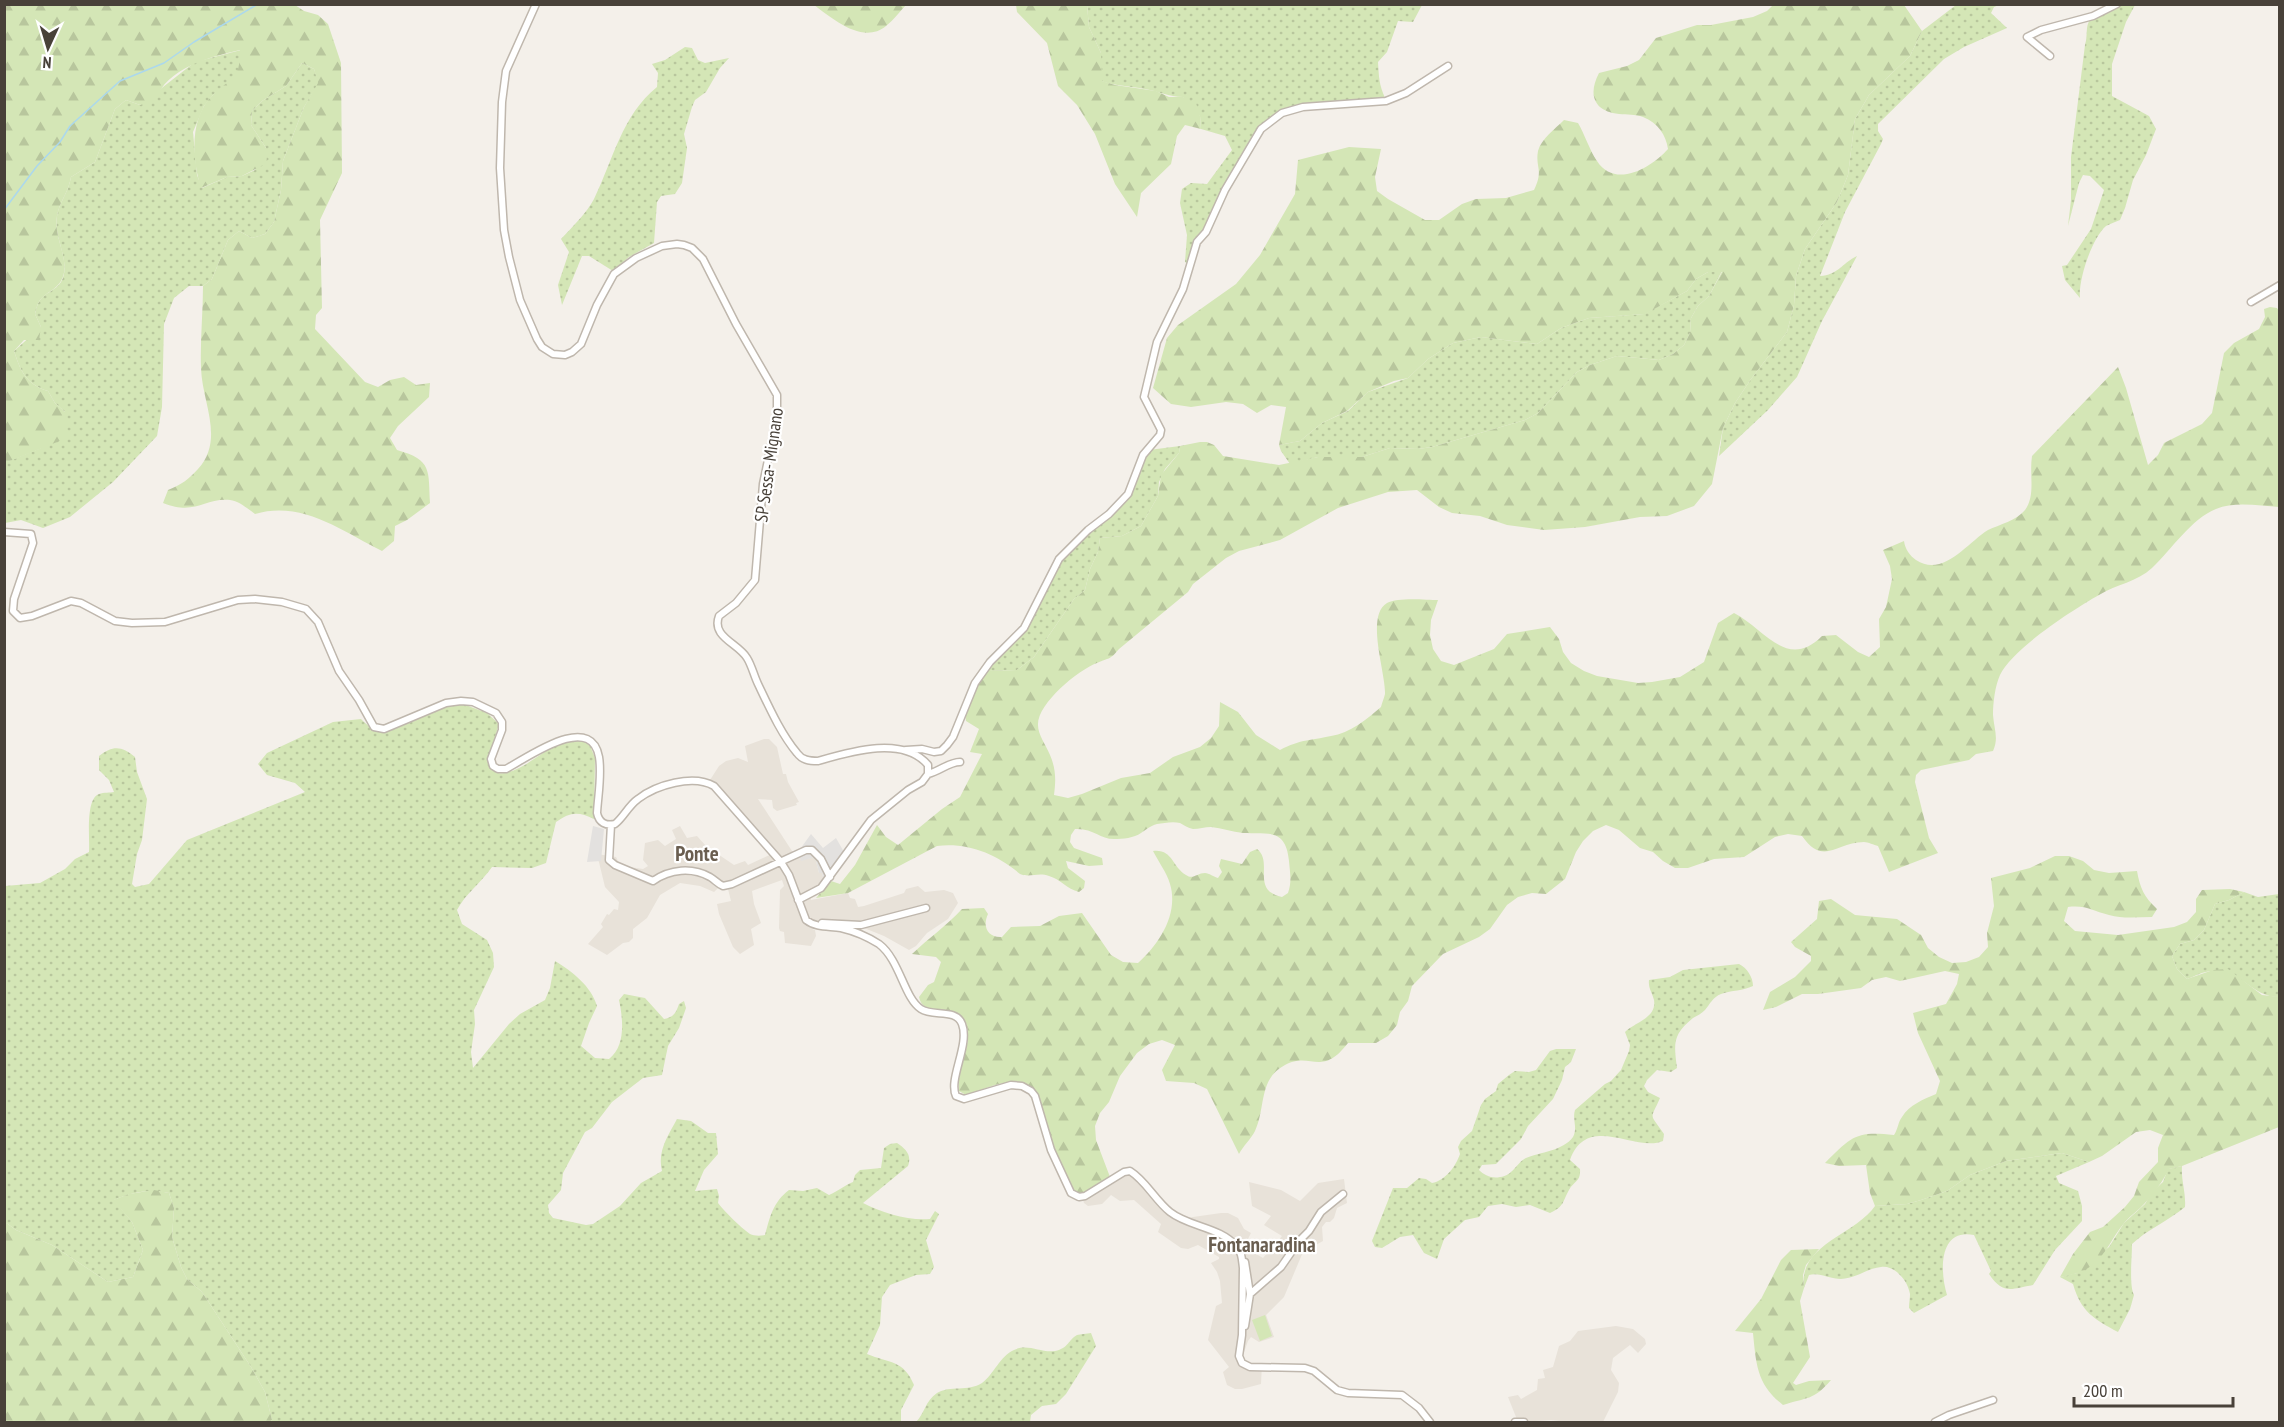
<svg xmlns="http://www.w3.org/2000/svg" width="2284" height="1427" viewBox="0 0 2284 1427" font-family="'PT Sans Narrow',sans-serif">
  <defs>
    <pattern id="grass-dots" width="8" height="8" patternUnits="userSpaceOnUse" patternTransform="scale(1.5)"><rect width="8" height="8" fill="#d4e6b6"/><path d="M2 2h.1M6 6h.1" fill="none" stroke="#b8c69d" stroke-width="1.8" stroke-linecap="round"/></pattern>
    <pattern id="forest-firs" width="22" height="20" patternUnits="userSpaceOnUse" patternTransform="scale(1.5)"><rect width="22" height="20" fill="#d4e6b6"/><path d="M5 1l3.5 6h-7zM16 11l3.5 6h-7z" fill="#b8c69d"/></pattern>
  </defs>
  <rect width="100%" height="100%" fill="#f4f0ea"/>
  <path fill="#e8e2d9" d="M764,739H769L777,747L783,774H786L788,782L799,802L796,803L797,805L777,811L773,808L772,800L758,799L792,851L798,852L801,860L815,857L819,873L822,872L824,882L815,888L807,891L811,900L848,893L850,898L855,899L858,907L864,906L904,893L906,889L918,886L925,892L944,890L953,893L958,903L948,919L927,933L916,946L909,950L884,936L864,928L814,922L812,929L815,930L816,936L811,946L785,943L784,932L780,931L779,928L780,890L784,886L782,880L752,891L754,904L761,923L751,929L754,945L740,954L733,947L719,914L717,904L731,901L728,889L719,887L714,892L700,886L680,883L660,895L647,918L633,929V938L629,942L623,943L607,955L588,944L603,927L601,924L607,914L609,915L614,909L618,910L619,902L605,887L597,854L616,857L619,863L623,866L643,869L648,866L643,860L645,843L658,840L665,846L676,839L672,830L680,826L687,838L697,836L706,846L734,865L745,861L748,865L776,852L727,795L710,780L719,766L726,761L738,758L748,762L745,746Z
    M1126,1169H1132L1140,1174L1170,1208L1186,1218L1221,1213H1228L1238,1218L1244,1229L1251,1233L1244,1247L1263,1258L1282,1236L1264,1225L1271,1216L1252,1206L1249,1182L1281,1190L1300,1201L1318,1183L1344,1179L1347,1203L1337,1208L1334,1218L1330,1222H1326L1322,1227L1323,1241L1303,1252L1284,1297L1266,1315L1274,1337L1259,1342L1251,1337L1248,1341L1243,1355L1244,1360L1252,1365L1262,1364L1261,1384L1242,1389H1235L1227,1385L1223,1372L1229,1367L1208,1340L1216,1306L1222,1303L1220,1281L1217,1272L1211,1263L1219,1259V1257L1198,1245L1188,1249L1181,1248L1158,1232L1161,1224L1134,1200L1120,1201L1111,1195L1102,1204L1088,1206L1084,1203L1081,1194Z
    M1616,1326L1633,1329L1645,1339L1646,1344L1638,1353L1630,1345L1613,1358L1611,1370L1619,1383L1618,1392L1603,1422H1569L1551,1420L1518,1422L1508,1397L1518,1395L1521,1399L1537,1390L1538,1379L1545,1378L1543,1370L1553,1367L1559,1346L1570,1341L1578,1331Z"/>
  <path fill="url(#grass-dots)" d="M1087,5H1422L1413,22L1398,21L1387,52L1378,62C1379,78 1379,84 1385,98C1353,102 1290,105 1264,122L1188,264L1185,262L1187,235L1180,203L1182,189L1191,183L1207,184L1232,150L1225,136L1201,129L1200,116L1183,97C1169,97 1158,91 1145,89C1130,86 1116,86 1101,81V53L1089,27Z
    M1956,5H1999L1994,7L1991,13L2007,28L1964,47L1944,59L1878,124V131L1883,139L1881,144L1845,212L1820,276C1838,275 1841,264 1857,256L1822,321L1797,377L1768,410L1719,456L1723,428L1735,403L1751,379L1787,332L1794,305L1796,276L1805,249L1837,202L1848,175L1855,119L1869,95L1910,56L1922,31Z
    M2123,5H2135L2126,22L2112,64V96L2149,116L2156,129L2146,155L2133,180L2125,208L2120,220C2115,222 2110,224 2106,226C2092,238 2078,280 2080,298L2065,280L2062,266L2067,265L2091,229L2104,190L2090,176L2083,175L2079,183L2068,226L2071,200V157L2085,45C2088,36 2085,26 2090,20Z
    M685,47L692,48L698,60L705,63L729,58L720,68L706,92L695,100L692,107L684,134L687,148L682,183L675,194L661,196L657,202L654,243L629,257L613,271L589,256H582L562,305L558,285L569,252L561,239C573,226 586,214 594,199C613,160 622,115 657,87L658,73L652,64L665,60Z
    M241,50L240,64L236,77L213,95L204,106L193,132L197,175L202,188L227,177L242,176L255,170L266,148L251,125L252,111L262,101L286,86L302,63L314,69L319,83L304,107L283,161L281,190L274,222L265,234L252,238L239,231L228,240L212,279L203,286H189L174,298L164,324L162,407L157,436L113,482L70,517L43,528L21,520L5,523L4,463L41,448L65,412L55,403L48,391C26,384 21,372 14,351L41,327L35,314C36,310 37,304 40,300C45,293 56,290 61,282C70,267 59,246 57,230C54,205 67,199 71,177L95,162L115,109L126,100L140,105L195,62Z
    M1722,271L1709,296L1698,306L1691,318L1690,333L1684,345L1673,354L1659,360L1617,356L1590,365L1577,372L1538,413L1525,420L1432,447L1418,449L1390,448L1362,457H1318L1290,464L1281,451L1279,445L1300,441L1322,423L1348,411L1368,392L1408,378L1428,359L1453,343L1481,337L1537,344L1561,328L1589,318L1644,314L1687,291L1696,279L1708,272Z
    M1180,446L1179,453L1165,469L1159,482L1158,496L1141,526L1122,536L1100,538L1098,552L1090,569L1085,590L1074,599L1034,657L1017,670L987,671L1033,619L1044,594L1062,561L1091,531L1127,501L1149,450Z
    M463,704L487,713L499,724L488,760L489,766L497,773C529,776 556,728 589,743L595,758L594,819C578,811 570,812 556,822L546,863L532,868L492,867C481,883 466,893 457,910L462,924L487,940L493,953L494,967L474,1010L475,1024L471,1052L473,1068L509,1024L520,1014L545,1000L550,988L555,961C573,972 591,986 597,1006L589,1023L581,1046L595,1058L609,1059C626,1046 623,1019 619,1000L624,994L645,998L664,1019C674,1017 676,1013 679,1004L684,1001L686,1008L679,1028L668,1046L662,1075L643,1078L612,1102L592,1128L585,1132L563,1173L561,1190L548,1205L549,1213L553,1218L586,1225L593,1224L620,1206L641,1183L662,1171C657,1151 668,1136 677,1119L691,1121L708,1133H716L718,1154L704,1170L695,1191L717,1189L719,1196L718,1203C726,1213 739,1226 750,1234C754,1236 760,1236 765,1235C770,1217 773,1202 789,1190L803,1191L817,1188L829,1195C838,1191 845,1185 853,1182L855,1175L860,1170L881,1168L884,1148L890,1144L897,1143C906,1149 912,1155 908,1166L863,1203C882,1213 909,1221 930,1219L935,1211L939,1214L926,1240L934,1267L930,1274L916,1275L890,1285L882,1297L880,1325L867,1354C889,1363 904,1360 914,1385L901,1410V1422H269L272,1420L265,1392L251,1367L202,1292L187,1279L181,1267L172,1237L174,1208L169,1193C149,1189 132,1192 114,1200L132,1222L143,1250L133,1277L108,1282L52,1245L16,1230L5,1222V886L40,883L65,869L75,859L89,852C90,839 85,799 99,794C104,792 110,793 114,792L109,780L99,770V756C113,745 122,746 135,757L137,772L147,799L142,840L137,854L132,884L135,887L149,884L187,840L305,792L295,783L267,775L258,764L267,753L333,722L361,719C370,728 377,734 390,731L449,706Z
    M2244,892L2258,897L2279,894V997C2252,997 2243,971 2214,971C2206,970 2195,976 2187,979L2177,969L2172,956L2180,944L2194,940L2204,930L2215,904L2229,900Z
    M1739,964C1747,968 1753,977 1753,986C1743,991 1732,990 1721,994C1713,997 1710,1004 1705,1010C1702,1013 1697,1016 1693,1018C1672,1035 1674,1044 1677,1068L1671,1072L1657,1070L1647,1080L1644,1086L1648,1092L1660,1098C1650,1121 1649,1112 1664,1134L1663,1141C1636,1153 1587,1112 1570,1160L1580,1169C1581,1182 1574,1181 1569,1190C1562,1202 1565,1206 1550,1213L1530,1205L1516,1207L1502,1204L1488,1206L1479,1217L1465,1220L1444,1239L1437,1259L1424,1253L1413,1235L1400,1237L1382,1248L1375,1247L1372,1241L1393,1188H1407L1419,1178L1426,1179L1432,1183C1445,1181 1456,1166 1460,1154L1458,1147L1461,1141L1472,1131L1481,1105L1485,1099L1496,1091L1498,1084L1509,1075L1515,1071L1529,1072L1536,1070L1550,1051L1556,1049H1576L1571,1062L1565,1067L1562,1080L1553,1099L1528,1126L1521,1139L1496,1164L1482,1165L1479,1170C1484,1175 1492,1179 1500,1177C1513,1176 1516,1163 1526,1158C1540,1152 1563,1151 1573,1137C1578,1128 1572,1119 1575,1110L1605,1084L1611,1081L1621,1070L1629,1051L1630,1045L1625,1032C1635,1022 1657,1018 1654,1000C1652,992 1648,988 1649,980L1670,977L1683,970Z
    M2062,1153L2089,1162L2056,1176L2059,1183L2078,1191L2082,1206V1221L2055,1250L2033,1285C2011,1289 2003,1295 1989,1274L1991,1271L1974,1235C1938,1228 1940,1272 1947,1295L1914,1313L1909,1308C1909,1303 1910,1298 1910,1294C1908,1281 1895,1265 1881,1267C1868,1268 1857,1278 1841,1279C1830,1279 1819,1272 1809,1275L1804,1288C1798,1244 1854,1236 1875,1206L1907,1204L1921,1200L1947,1191L1970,1175L2006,1161Z
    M2182,1166C2181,1181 2186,1192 2185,1207C2168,1221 2148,1229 2132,1244C2132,1258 2129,1285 2134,1295L2130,1309L2118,1332C2094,1319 2081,1312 2073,1284L2060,1277L2077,1273L2109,1247L2124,1223L2145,1204L2152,1192L2163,1182L2168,1169Z
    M1091,1333L1096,1346L1066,1394L1056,1404L1042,1406L1031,1415L1030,1422H916C925,1413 925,1401 937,1393C950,1385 968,1392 982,1383C994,1374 1000,1356 1014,1350C1028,1343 1040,1353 1055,1351C1069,1348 1068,1340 1077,1335C1080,1334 1087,1334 1091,1333Z"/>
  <path fill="url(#forest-firs)" d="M1774,4L1904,5L1922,31L1910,56L1869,95L1855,119L1848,175L1837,202L1805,249L1796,276L1794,305L1787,332L1751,379L1735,403L1723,428L1712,484L1694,506L1667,516L1640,517L1585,527L1544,530L1507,525L1480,516L1452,513L1439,507L1417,490L1388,492L1338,508L1280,540L1239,551L1226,558L1193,584L1188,592L1119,649C1109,661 1110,657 1097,663C1078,670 1037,704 1038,725C1038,735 1046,745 1050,755C1056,769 1056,780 1054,795L1068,798L1082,794L1121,778L1150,773L1173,757L1200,747L1211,738L1219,726L1220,702L1238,712L1256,735L1280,750C1301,739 1309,741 1331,736C1350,733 1367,719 1381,707C1382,703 1384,698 1385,694C1386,673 1365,616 1387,603C1398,597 1426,600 1438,600L1431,620L1430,635L1433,649L1441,661L1454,665L1494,649L1507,634L1550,627L1559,639L1563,652L1571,663L1584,671L1597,676L1638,683L1652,682L1680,677L1704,662L1718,623L1734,613C1765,629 1787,671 1822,636L1836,635L1858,652L1869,657L1880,647L1879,619L1886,607L1892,579L1890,566L1883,550L1904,541C1905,549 1910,556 1916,560C1943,578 1967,543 1988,530C1999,525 2017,520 2025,510C2036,495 2029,475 2032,456L2118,367L2126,388L2148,465L2158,455L2164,443L2202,424L2212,413L2224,353L2234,343L2259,329L2265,317L2264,309L2270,307L2277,308L2279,311V507C2260,506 2235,501 2216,509C2192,518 2171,550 2152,568C2137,582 2117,584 2099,595C2074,609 2012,649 2000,675C1995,686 1993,703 1993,715C1994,729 1999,738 1993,751L1976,754L1969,760L1921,770L1916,775L1915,782L1929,838L1938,853L1889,872L1878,846C1874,845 1868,842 1864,842C1836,842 1824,867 1802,836L1788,834L1775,837L1744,857L1714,859L1688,868H1675L1663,861L1653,852L1640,848L1619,830L1606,825L1593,831L1583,841L1576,852L1565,879L1546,894L1532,893L1518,897L1507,905L1490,929L1479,937L1443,954L1412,986L1408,1001L1400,1012L1397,1025L1388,1036L1376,1043H1348C1321,1078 1311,1051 1285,1065C1258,1079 1266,1108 1255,1131C1251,1139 1243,1146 1239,1154L1207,1089L1194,1083L1166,1081L1162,1070L1175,1045L1162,1040L1149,1044L1137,1053L1120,1076L1109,1102L1100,1113L1095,1126L1096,1140L1110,1177C1098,1186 1088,1196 1073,1192L1068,1184L1032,1089C1012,1074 986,1089 966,1095L959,1091C956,1070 972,1048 967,1026C961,1001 923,1020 919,997L928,985L934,982L941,962L936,957L912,954C929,938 946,926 962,909L984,908L988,914C982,927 988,938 1002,937L1011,927L1040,926L1059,916L1082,913L1111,955L1123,962L1138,963C1159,944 1179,914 1170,884C1167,873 1158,861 1153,851C1173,849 1172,867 1186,875C1193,880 1197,873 1205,873C1209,873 1214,877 1218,878L1222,872L1219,866L1221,859L1242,864L1250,852L1257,849C1274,862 1250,890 1282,897L1288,893C1292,882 1290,873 1289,861C1286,828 1268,834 1243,833C1232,832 1222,828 1211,827C1205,827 1199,829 1193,829C1188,828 1184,825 1180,823C1173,821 1164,823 1157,824C1150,826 1147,829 1141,833C1134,838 1123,839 1114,839C1100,839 1093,828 1075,829L1071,835L1070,842L1074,848L1102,858L1103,865L1089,866L1066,861L1068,868L1085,881L1084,888L1079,892C1067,889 1060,879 1049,876C1038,872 1030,878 1020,874C997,854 967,842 937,846L848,893L816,898L831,881L840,884L855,865L877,825L886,837L898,845L942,809L960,797L982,754L970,752L979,729L966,721C963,705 979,685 987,671L1017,670L1034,657L1074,599L1085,590L1090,569L1098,552L1100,538L1122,536L1141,526L1158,496L1161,475L1179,453L1180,446L1200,442H1207L1214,445L1223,456L1279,465L1318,457H1362L1390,448L1418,449L1432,447L1525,420L1538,413L1577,372L1590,365L1617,356L1659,360L1673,354L1684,345L1690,333L1691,318L1698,306L1709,296L1722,272H1708L1696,279L1687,291L1645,314L1589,318L1561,328L1537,344L1481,337L1453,343L1428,359L1408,378L1394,381L1368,392L1347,411L1322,423L1300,441L1279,445L1286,407L1271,405L1257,413L1243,404L1226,402L1191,407L1171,404L1153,388L1167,338L1178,325L1236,284L1260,255L1295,194L1298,160L1349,147L1381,149L1375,177L1377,191L1388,199L1425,220H1439L1462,204L1476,199L1506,198L1534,190C1544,169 1535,168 1538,151C1541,139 1556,128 1564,120L1578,123C1585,135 1589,149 1597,161C1615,189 1651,168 1668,149C1666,135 1658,123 1643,117C1635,114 1627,115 1619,114C1593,111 1588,94 1599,73L1627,66L1639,60L1656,38L1697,25H1711L1753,17L1767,11Z
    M295,5L304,11L318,15L328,24L341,63L342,173L320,220L322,308L316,315L315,329L365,382L378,387L390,380L404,377L416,385L430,383L429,397L398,426L390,438L397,450C433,460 428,471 430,503L407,520L395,526L394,541L382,551C342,531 302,500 255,514C248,509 239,501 230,500C203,498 196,516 163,503L168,490C181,485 189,479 198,469C225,439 202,403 201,368C200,341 203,313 203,286L212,279L228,240L239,231L252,238L265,234L274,222L281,190L283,161L304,107L318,83L314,69L302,63L286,86L262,101L252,111L251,125L266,148L267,163L242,176L227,177L201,188C192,160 189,117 213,95C232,76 240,81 240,50C207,58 169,67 154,101L140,105L126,100L115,109L95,162L71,177C67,199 54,205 57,230C59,246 70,266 61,281C57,289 45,293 40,300C37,304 36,310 35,314L41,327L39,340H24L14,351C21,372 26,384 48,391L55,403L65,412L67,438L5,463V5Z
    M814,5H906C900,11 894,20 886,26C863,45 833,19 814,5Z
    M1016,5H1087L1089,27L1101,53L1102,81L1115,85L1156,91L1169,97H1183L1196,103L1200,116L1201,129L1185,125L1177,136L1171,164L1141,193L1137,217L1115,184L1095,134L1077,105L1058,86L1047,43L1017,12Z
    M2055,856H2069L2083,861L2094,870L2109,873L2137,871C2140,888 2144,897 2157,909L2152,917C2138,917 2123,919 2109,915C2092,911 2087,905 2068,907L2064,921L2075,931L2118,935L2174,927L2187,922L2196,912V899L2202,890L2230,889L2244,892L2229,900L2215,904L2204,930L2194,940L2180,944L2172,956L2177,969L2187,979L2213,970L2228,969L2262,995L2280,997L2279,1127L2182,1166L2169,1169C2163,1181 2154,1193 2145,1203C2139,1210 2131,1215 2125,1222C2112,1237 2107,1254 2091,1266C2082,1273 2071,1275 2060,1277L2073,1254L2090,1232L2103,1227L2125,1207L2134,1196L2139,1182L2158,1162V1148L2163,1135L2150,1130L2136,1132L2102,1156L2089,1162L2062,1153L2006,1161L1970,1175L1947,1191L1921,1200L1907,1204L1875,1206L1870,1193L1866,1165L1839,1166L1825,1163C1852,1136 1856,1131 1894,1135C1898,1129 1898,1122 1902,1117C1909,1105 1924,1099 1936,1094L1940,1081L1918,1033L1913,1013L1946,1004L1957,984L1959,974L1945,971L1900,981L1886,977L1872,980L1861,988L1818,994H1802L1776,1007L1763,1010L1770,992L1795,977L1811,961V956L1795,947L1791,942L1817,919L1819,901L1831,899L1855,915L1897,919L1921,935L1928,948L1939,957L1952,963L1966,962L1979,957L1988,947L1987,933L1994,906L1991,878L2030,868Z
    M154,1190L169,1193L174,1208L172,1237L181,1267L187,1279L202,1292L251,1367L265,1392L272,1420L269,1422H5V1222L16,1230L52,1245L108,1282L133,1277L143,1250L132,1222L113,1200L129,1194Z
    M1819,1249L1806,1265L1803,1275L1804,1288L1800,1301L1810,1357L1793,1383L1796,1385L1809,1381L1831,1380C1813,1401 1807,1397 1783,1405C1757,1385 1756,1364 1753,1333L1735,1331L1761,1299L1781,1260L1791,1250Z"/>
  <path fill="#d4e6b6" d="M1265,1315L1272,1336L1260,1341L1252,1320Z"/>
  <path fill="#e3e1df" d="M593,826L604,829L601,861L587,862Z
    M811,834L823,848L836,838L844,852L824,882L822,873H819L815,857L801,861L798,852Z"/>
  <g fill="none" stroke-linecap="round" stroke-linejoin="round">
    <path stroke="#abd8ed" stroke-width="1.5" d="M4,210L37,166L60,142L70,126L120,81L164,63L194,42L258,4"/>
    <defs>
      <path id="minor" d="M536,4L506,71L502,102L500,168L504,230L509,257L520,300L537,339L542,347L553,354L565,355L572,352L581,344L597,305L614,274L636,258L662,246L677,244L684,245L692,248L703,259L736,324L777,395V417L763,484L755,580L736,603L719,616C711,637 738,643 747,658C752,666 754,676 758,684C769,707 781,734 797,753C802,760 809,761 818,761C849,752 903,735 928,765V774L922,782L908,790L871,820L821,888L798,900
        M2050,56L2027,37L2041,30L2093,16L2117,4
        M2251,302L2280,285
        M4,532L31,534L33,543L14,599L13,611L20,618L32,616L71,601L81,603L115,621L132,623L165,622L238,600L255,599L282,602L306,609L318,622L339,671L359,700L374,727L384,729L446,703L461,701L473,702L496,713L502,722V730L491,759L493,766L498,769H506C527,758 591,711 599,757C602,775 598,795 597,813C599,823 606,826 615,824C624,817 628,806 638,799C656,785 693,774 714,786L781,862L789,875L806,920C816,928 829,926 841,928C854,931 868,937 879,944C900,960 904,998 921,1009C933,1017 956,1008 962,1024C970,1045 948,1079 956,1096L964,1099L1011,1085L1022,1086L1031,1091L1035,1096L1051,1150L1071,1193L1079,1197L1085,1196L1124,1172L1130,1171C1146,1181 1155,1200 1170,1212C1189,1227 1220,1227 1236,1246C1242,1252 1242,1260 1243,1268L1242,1335L1239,1356L1242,1363L1250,1367L1305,1368L1314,1371L1337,1390L1348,1393L1402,1395L1419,1408L1430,1422
        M906,750L922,749L934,752L941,751L947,745L953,737L975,683L990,662L1024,628L1059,559L1088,530L1109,514L1128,494L1143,455L1160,435L1161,430L1144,397L1157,342L1183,289L1197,242L1206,232L1225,190L1261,129L1282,113L1303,107L1386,101L1406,93L1448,66
        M928,774C940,771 949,762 960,762
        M611,825L609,860L615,865L653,881C670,869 692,867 710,877C715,880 718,884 723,886L732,884L806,850H812L821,859L830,877
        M822,923L861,925L926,908
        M1250,1294L1281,1267L1299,1241L1309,1231L1321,1212L1343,1194
        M1245,1326L1250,1294L1245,1262
        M1515,1422H1524
        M1935,1422L1949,1415L1993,1400"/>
    </defs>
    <use href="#minor" stroke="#bfb7ad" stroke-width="9"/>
    <use href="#minor" stroke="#fff" stroke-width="6"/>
  </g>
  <g text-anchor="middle" stroke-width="4.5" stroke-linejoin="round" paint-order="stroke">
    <g font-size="18" fill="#484139" stroke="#fff">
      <text transform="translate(769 465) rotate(-82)" y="6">SP Sessa- Mignano</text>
    </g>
    <g font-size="21" font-weight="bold" fill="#6a5e50" stroke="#fff">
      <text x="697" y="861">Ponte</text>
      <text x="1262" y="1252">Fontanaradina</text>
    </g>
  </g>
  <rect width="2284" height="1427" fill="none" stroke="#484139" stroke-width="12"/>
  <g transform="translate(48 48) rotate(184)" stroke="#ffffff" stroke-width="4.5" paint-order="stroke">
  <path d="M0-4.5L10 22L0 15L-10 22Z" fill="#484139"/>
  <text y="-9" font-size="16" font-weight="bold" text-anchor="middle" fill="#484139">N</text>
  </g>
  <path d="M2074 1397v9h159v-9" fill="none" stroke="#484139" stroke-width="3"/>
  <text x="2083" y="1397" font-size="18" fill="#484139" stroke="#ffffff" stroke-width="4.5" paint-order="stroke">200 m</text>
</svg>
